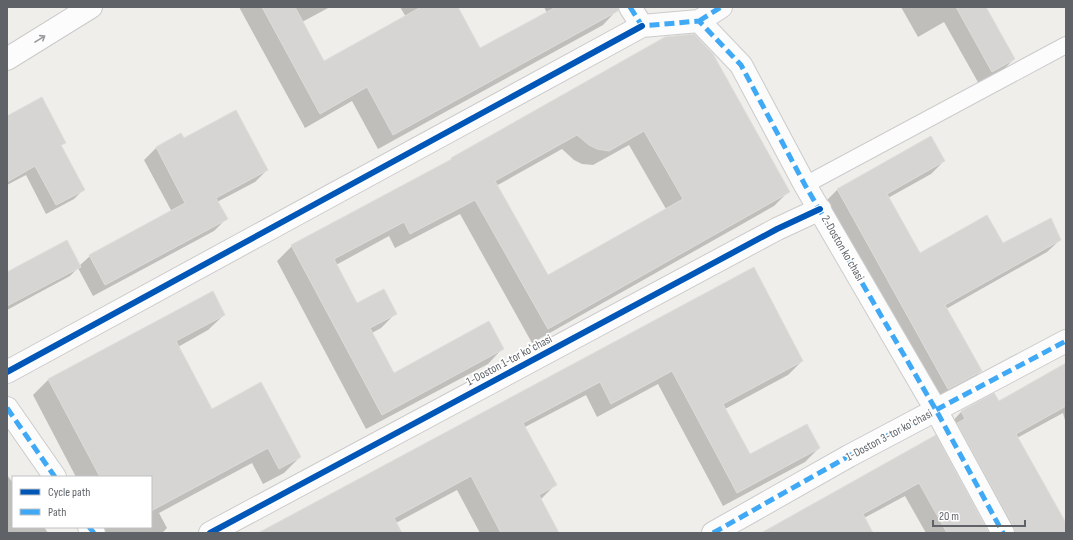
<svg xmlns="http://www.w3.org/2000/svg" width="1073" height="540" viewBox="0 0 1073 540" font-family="'Sofia Sans Condensed',sans-serif">
  <rect width="100%" height="100%" fill="#efeeea"/>
  <path fill="#0003" fill-rule="evenodd" d="M239,7H330L302,22L324,62L406,17L400,7H456L480,50L547,13L544,7H617V10L603,25L378,149L352,101L305,128Z
    M901,7H984L1014,59L1001,72L979,84L944,22L918,37Z
    M665,38L789,191L774,206L532,343L460,214L395,248L389,236L336,265L357,304L396,313L381,328L372,333L394,374L502,349L488,364L366,429L277,261L292,246L448,162L452,159ZM629,145L666,209L547,276L496,186L562,149L574,160L582,164L593,165Z
    M7,118L65,142L60,147L83,190L74,199L46,214L26,175L7,185Z
    M181,135L184,139L267,170L255,182L217,202L226,219L214,231L93,296L78,268L70,276L7,310V273L79,266L90,256L172,212L144,160L156,148Z
    M931,137L944,161L931,174L888,198L920,254L1002,244L1060,240L1047,252L946,309L981,371L968,384L935,401L824,203L837,190Z
    M753,269L802,361L788,375L725,409L750,455L819,448L805,462L723,506L658,384L597,417L586,395L525,427L555,485L540,500L558,533H480L457,490L396,523L401,533H260Z
    M224,315L208,330L178,347L212,410L300,457L284,473L263,484L252,463L159,513L167,528L162,533H106L103,527H151V477H76L33,395L49,379Z
    M1066,364V424L1063,413L1017,438L1066,525V533H996L948,426L961,412L994,394L999,402Z
    M935,437L988,533H926L905,496L864,518L866,533H763Z
    M7,475L13,483V527H44L48,533H7Z"/>
  <path fill="#d6d5d3" stroke="#deddd9" fill-rule="evenodd" d="M262,7H295L324,61L421,7H458L480,48L556,7H618V11L393,135L367,87L320,114Z
    M956,7H986L1015,59L992,72Z
    M694,34L713,54L790,192L548,329L475,200L410,234L404,222L334,259L357,303L384,289L397,314L370,328L394,373L489,321L504,349L382,415L291,245L452,159L451,158L665,37ZM644,131L683,199L548,275L495,181L577,135L589,145L597,149L609,151Z
    M42,97L66,143L61,145L85,190L56,205L35,166L7,182V116Z
    M236,110L268,170L216,198L228,219L105,285L89,255L185,203L156,147L181,133L184,138Z
    M931,136L945,161L887,194L920,253L987,215L1003,243L1051,218L1061,240L945,305L982,371L948,389L837,189Z
    M67,240L81,267L7,306V272Z
    M754,267L803,361L723,404L750,454L807,424L820,448L737,493L672,371L611,404L600,382L523,423L557,485L539,495L559,533H501L471,476L394,518L402,533H258Z
    M213,291L225,315L176,341L212,409L261,382L301,457L279,469L268,448L151,511V477H100L48,379Z
    M1066,363V406L1016,434L1066,523V533H1015L1014,527L957,423L965,419L961,411L994,393L999,401Z
    M936,435L989,533H947L919,483L863,514L873,533H761Z"/>
  <g fill="none" stroke-linecap="round" stroke-linejoin="round">
    <defs>
      <path id="lane" d="M805,185L1066,45"/>
      <path id="street" d="M630,7L642,26L699,21L741,65L805,185L936,410L1003,533
        M699,21L721,7
        M7,372L642,26
        M7,408L55,477
        M89,527L94,533
        M210,533L777,229L820,209
        M713,533L849,456L1066,341"/>
      <path id="secondary" d="M7,59L91,7"/>
    </defs>
    <use href="#lane" stroke="#cbcccc" stroke-width="18"/>
    <use href="#street" stroke="#cbcccc" stroke-width="24"/>
    <use href="#secondary" stroke="#cacacb" stroke-width="24"/>
    <use href="#lane" stroke="#fdfcfc" stroke-width="16"/>
    <use href="#street" stroke="#fdfcfc" stroke-width="22"/>
    <use href="#secondary" stroke="#fdfcfc" stroke-width="22"/>
    <path stroke="#3fa9f5" stroke-width="5" stroke-dasharray="10 5" stroke-linecap="butt" d="M630,7L642,26L699,21L741,65L805,185L936,410L1003,533
      M699,21L721,7
      M7,408L55,477
      M89,527L94,533
      M713,533L849,456L1066,341"/>
    <defs>
      <path id="cycleway" d="M7,372L642,26
        M210,533L777,229L820,209"/>
    </defs>
    <use href="#cycleway" stroke="#fff" stroke-width="8"/>
    <use href="#cycleway" stroke="#0057b8" stroke-width="6"/>
  </g>
  <defs><path id="oneway-shaft" d="M-6 0H5M1.5-3L5.5 0L1.5 3" fill="none" stroke-width="1.6" stroke-linecap="round" stroke-linejoin="round"/></defs>
  <use stroke="#96999c" href="#oneway-shaft" transform="translate(40 39) rotate(-32)"/>
  <g text-anchor="middle" stroke-width="3.5" stroke-linejoin="round" paint-order="stroke">
    <g font-size="12" fill="#5f6368" stroke="#fff">
      <text transform="translate(843 248) rotate(60)" y="4">2-Doston koʻchasi</text>
      <text transform="translate(509 360) rotate(-28)" y="4">1-Doston 1-tor koʻchasi</text>
      <text transform="translate(889 435) rotate(-28)" y="4">1-Doston 3-tor koʻchasi</text>
    </g>
  </g>
  <rect width="1073" height="540" fill="none" stroke="#5f6368" stroke-width="16"/>
  <rect x="12" y="476" width="140" height="52" fill="#ffffff" stroke="#bfc1c3"/>
  <rect x="20" y="489" width="20" height="6" fill="#0057b8" stroke="#bfc1c3"/>
  <text x="48" y="496" font-size="12" fill="#5f6368">Cycle path</text>
  <rect x="20" y="509" width="20" height="6" fill="#3fa9f5" stroke="#bfc1c3"/>
  <text x="48" y="516" font-size="12" fill="#5f6368">Path</text>
  <path d="M933 520v6h92v-6" fill="none" stroke="#5f6368" stroke-width="2"/>
  <text x="939" y="520" font-size="12" fill="#5f6368" stroke="#ffffff" stroke-width="3" paint-order="stroke">20 m</text>
</svg>
